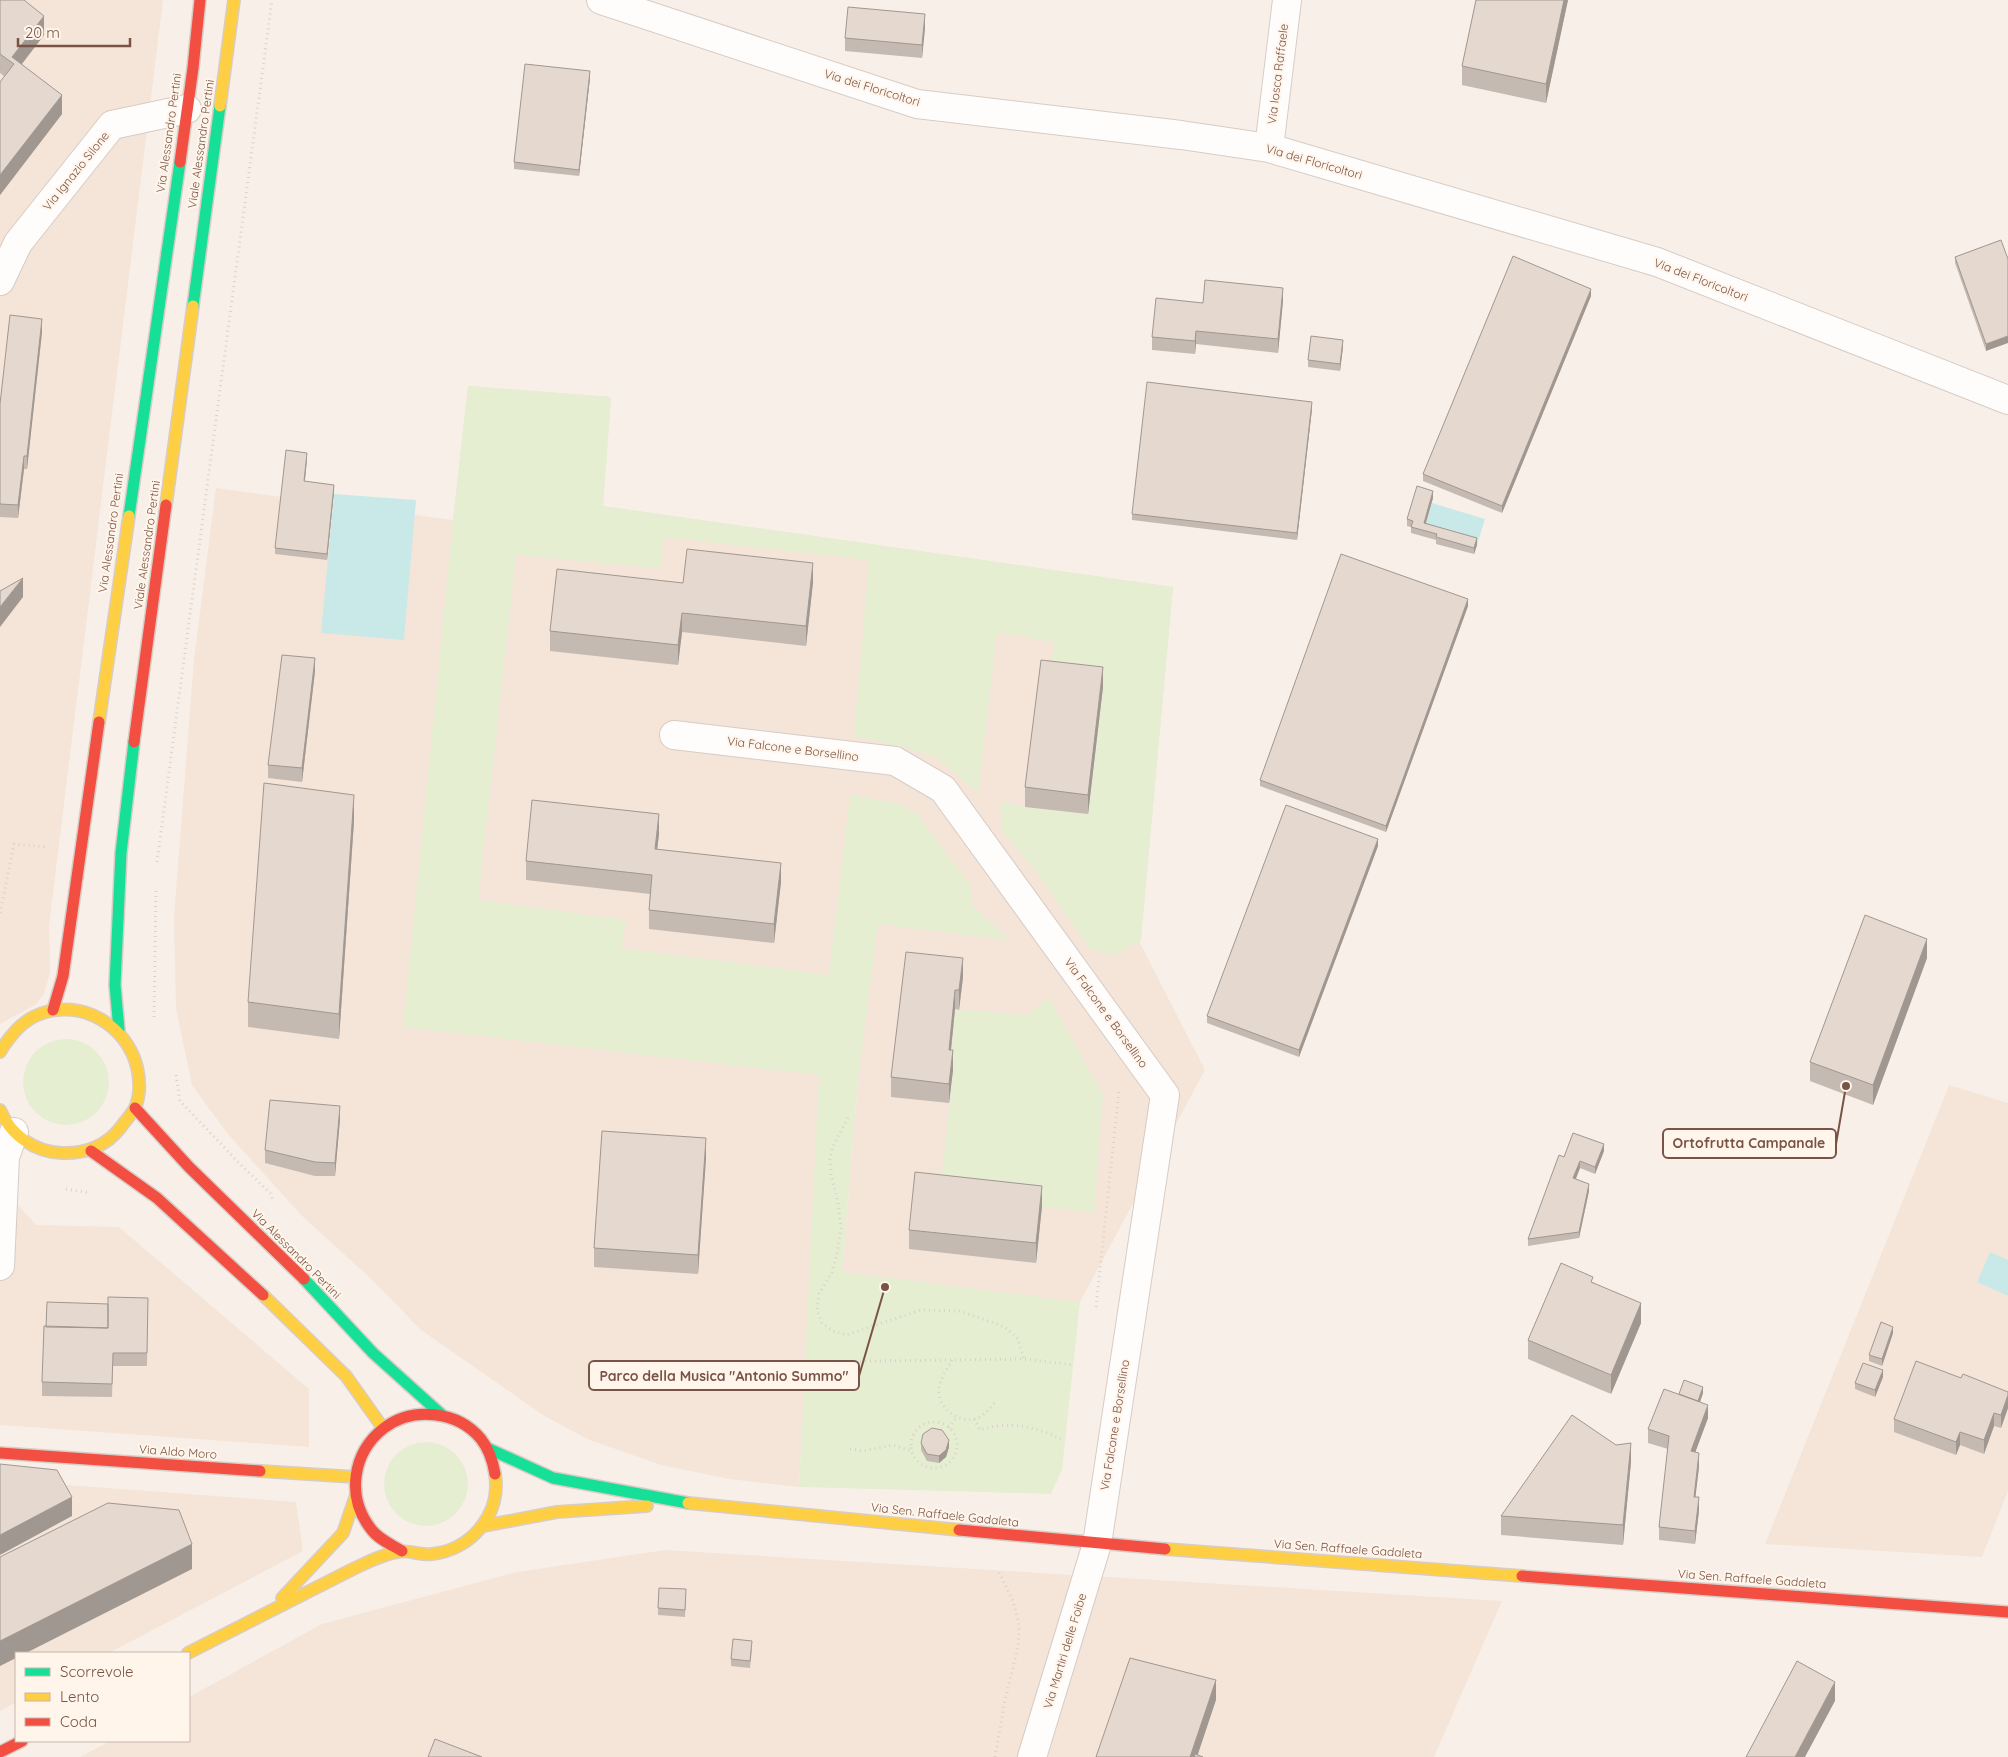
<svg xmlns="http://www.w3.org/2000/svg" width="2008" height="1757" viewBox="0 0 2008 1757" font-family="Quicksand,sans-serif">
  <rect width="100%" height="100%" fill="#f8f0e8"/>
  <path fill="#f4e5d8" d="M0,0H163L49,926L50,973L44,994L35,1005L0,1024Z
    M468,386L611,397L603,506L1173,587L1140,943L1205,1070L1080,1302L842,1272L858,1080L820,1076L799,1487L729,1479L661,1465L587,1439L543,1415L421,1330L370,1278L301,1215L227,1133L192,1085L176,1009L174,916L194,659L216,488L453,520Z
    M1949,1085L2008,1103V1491L1982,1557L1765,1544Z
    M0,1185L36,1225L119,1227L309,1389V1447L0,1425Z
    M0,1480L296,1502L303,1551L109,1653H16V1702L0,1711Z
    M665,1550L1502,1601L1434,1757H80L110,1741H189V1697L322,1624L517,1572Z"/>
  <path fill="#e5eed1" d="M468,386L611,397L603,506L1173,587L1141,940L1125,950L1110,955L1090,949L1033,867L1002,831V801L1025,807L1088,814L1103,687L1049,681L1054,642L997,632L978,793L936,757L902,747L854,736L869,560L663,537L661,568L516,555L478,900L626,920L621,948L829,975L850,795L902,804L918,815L971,886L972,905L1009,940L878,924L858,1079L842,1272L1080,1302L1062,1470L1051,1494L799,1487L819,1075L403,1027L453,520Z
    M1049,998L1103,1095L1094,1213L940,1194L953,1070L949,1069L955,1009L1027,1015Z
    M23 1082a43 43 0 1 1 86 0a43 43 0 1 1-86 0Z
    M384 1484a42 42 0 1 1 84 0a42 42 0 1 1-84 0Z"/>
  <path fill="#c9e9e9" d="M334,494L416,500L404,640L321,633Z
    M1432,503L1485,519L1477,545L1424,529Z
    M1990,1252L2008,1260V1296L1977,1282Z"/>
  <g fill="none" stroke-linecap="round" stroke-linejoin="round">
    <defs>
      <path id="street" d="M601,0L917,104L1181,135L1269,148L1657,262L2008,400
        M1269,148L1287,0
        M0,281L18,243L112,125L187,109
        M674,735L895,761L943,789L1165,1095L1097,1544L1032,1757
        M0,1266L5,1157L14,1132"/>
      <path id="fast" d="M193,306L220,106
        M129,516L180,162
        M119,1030L115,985L121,853L134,742
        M304,1279L373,1353L442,1415
        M487,1448L553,1478L688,1503"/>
      <path id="slow" d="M220,106L234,0
        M166,505L193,306
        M99,722L129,516
        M0,1052C9,1037 23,1020 40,1014C82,998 127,1026 137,1067C140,1080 140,1096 135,1108C131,1115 125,1121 121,1127C107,1146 85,1154 62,1153C34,1152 11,1135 0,1110
        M263,1295L346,1376L383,1428
        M260,1471L355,1477
        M688,1503L959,1530
        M483,1526L557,1512L647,1506
        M1165,1549L1522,1576
        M282,1598L343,1533L356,1495
        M188,1653L355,1568C368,1562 383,1554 398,1552C409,1549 420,1556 432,1554C471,1550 502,1514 495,1474"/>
      <path id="jam" d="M180,162L193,68L200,0
        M134,742L166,505
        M53,1010L63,976L99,722
        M135,1108L189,1167L304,1279
        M91,1151L157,1198L263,1295
        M0,1453L260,1471
        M959,1530L1165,1549
        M402,1551C392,1545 378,1539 371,1529C346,1497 352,1453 384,1428C413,1406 458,1411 481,1439C489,1449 493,1462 495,1474
        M1522,1576L2008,1612
        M0,1752L22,1741"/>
    </defs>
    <use href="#street" stroke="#d6ccc5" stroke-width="30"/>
    <use href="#fast" stroke="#d8cdc6" stroke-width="14"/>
    <use href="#slow" stroke="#d8cdc6" stroke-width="14"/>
    <use href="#jam" stroke="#d8cdc6" stroke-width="14"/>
    <path stroke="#dbd0cb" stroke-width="3" stroke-dasharray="1 4" stroke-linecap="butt" d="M157,862L272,0
      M0,913L14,844L48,847
      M154,1017L156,888
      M176,1075L180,1101L239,1163L271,1194L273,1201
      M848,1118L833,1146L830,1159L831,1174L838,1202L841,1228L837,1254L832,1272L819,1294L817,1311L822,1323L833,1331L846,1335L921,1310L960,1311L1005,1327L1018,1339L1024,1359
      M66,1189L90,1193
      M1096,1307L1119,1090
      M952,1360C947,1370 938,1380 939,1392C939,1408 958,1423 974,1419C983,1418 989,1409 995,1402
      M805,1362L1024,1359L1073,1365
      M974,1419L980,1430C1008,1420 1039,1427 1064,1441
      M911 1445a23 23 0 1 1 46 0a23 23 0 1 1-46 0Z
      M949,1428L957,1417
      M850,1449L864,1451L892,1445L911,1451
      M995,1757L1005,1700L1018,1647L1019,1625L1013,1601L997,1569"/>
    <use href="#street" stroke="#fefdfc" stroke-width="28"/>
    <use href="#fast" stroke="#16e098" stroke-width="11"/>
    <use href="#slow" stroke="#ffcf43" stroke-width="11"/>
    <use href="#jam" stroke="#f24e42" stroke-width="11"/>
  </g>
  <path fill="#c5bab2" d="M0,0L44,35L22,64L62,114L0,195V82L5,77L0,73Z
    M1476,0H1568L1546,103L1462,85V66Z
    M925,28L922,58L845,51V38Z
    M590,78L579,176L514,169V162Z
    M2001,240L1986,351L1955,263V257Z
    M1591,296L1502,513L1423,481V474Z
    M1283,301L1278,353L1196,344L1195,354L1152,350V337L1203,303Z
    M42,332L27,469H24L18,518L0,517V404Z
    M1343,347L1340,371L1308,367V360Z
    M1312,409L1297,540L1132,520V514Z
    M307,459L305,481L334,491L327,560L275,554V548Z
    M1433,498L1426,523L1477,545L1474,554L1436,544V540L1411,533V527L1407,526V519Z
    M813,582L806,646L682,632L678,665L550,651V631L683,583Z
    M1468,606L1386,832L1260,786V780Z
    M315,671L302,782L268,778V765Z
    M1103,687L1088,814L1025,807V787Z
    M354,821L339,1039L248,1027V1002Z
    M659,834L657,849L781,882L774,943L649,929V910L650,894L526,880V861Z
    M1378,846L1299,1057L1207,1023V1016Z
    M1927,958L1873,1105L1810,1081V1062Z
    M963,977L959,1010L955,1009L951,1050L953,1070L949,1103L891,1097V1077Z
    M340,1119L335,1176H315L265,1163V1150Z
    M1604,1151L1595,1174L1580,1168L1576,1179L1589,1191L1579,1238L1528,1246V1239L1564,1157Z
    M706,1158L698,1274L594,1267V1248Z
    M1042,1206L1036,1263L909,1249V1230Z
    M1593,1282L1641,1323L1611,1394L1528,1359V1340Z
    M148,1298L147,1366H113L112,1397L42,1396V1382L108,1304Z
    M1893,1333L1882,1366L1869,1361V1355Z
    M1883,1377L1875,1397L1855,1389V1383Z
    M1961,1378L2008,1392V1408L2001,1428L1994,1426L1984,1454L1960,1445L1956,1455L1894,1432V1419Z
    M1703,1393L1700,1402L1708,1418L1695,1452L1699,1467L1695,1497L1699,1511L1695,1544L1659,1540V1527L1668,1449L1648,1443V1429L1679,1394Z
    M921,1443L949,1447L946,1457L939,1463L927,1461L921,1450Z
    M1631,1462L1623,1545L1501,1535V1516Z
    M686,1596L685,1617L658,1615V1608Z
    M752,1648L750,1668L731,1666V1659Z"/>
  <path fill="#a09791" d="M1564,0H1568L1546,103V84Z
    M925,14V28L922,58V45Z
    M44,16V35L14,74V64L12,57Z
    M590,71V78L579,176V170Z
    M62,95V114L0,195V175Z
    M1283,288V301L1278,353V339Z
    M1591,289V296L1502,513V506Z
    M42,319V332L27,469V456Z
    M1196,331V344L1195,354V341Z
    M2008,336V343L1986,351V344Z
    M1343,340V347L1340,371V364Z
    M1312,402V409L1297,540V533Z
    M307,453V459L304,488V481Z
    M24,456V469L18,518V505Z
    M334,485V491L327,560V554Z
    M1433,491V498L1424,529V523Z
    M1477,538V545L1474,554V548Z
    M813,563V582L806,646V626Z
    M23,578V597L0,627V607Z
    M1468,599V606L1386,832V826Z
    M682,613V632L678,665V645Z
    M315,658V671L302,782V768Z
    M1103,667V687L1088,814V795Z
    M354,795V821L339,1039V1014Z
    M659,814V834L655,868V849Z
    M1378,839V846L1299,1057V1050Z
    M781,863V882L774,943V924Z
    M1927,939V958L1873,1105V1085Z
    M963,958V977L959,1010V990Z
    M955,990V1009L949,1069V1050Z
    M953,1050V1070L949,1103V1084Z
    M340,1106V1119L335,1176V1163Z
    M706,1138V1158L698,1274V1255Z
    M1604,1144V1151L1595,1174V1167Z
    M1580,1161V1168L1573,1185V1178Z
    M1589,1184V1191L1579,1238V1232Z
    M1042,1186V1206L1036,1263V1243Z
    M1641,1303V1323L1611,1394V1375Z
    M1893,1327V1333L1882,1366V1359Z
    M1883,1370V1377L1875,1397V1390Z
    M1703,1387V1393L1696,1414V1407Z
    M2008,1395V1408L2001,1428V1415Z
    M1708,1405V1418L1691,1464V1451Z
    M1994,1413V1426L1984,1454V1440Z
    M1960,1432V1445L1956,1455V1442Z
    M949,1440V1447L946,1457L939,1463V1456Z
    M1631,1443V1462L1623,1545V1525Z
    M1699,1453V1467L1694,1510V1497Z
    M72,1497V1516L0,1555V1535Z
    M1699,1497V1511L1695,1544V1531Z
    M192,1544V1569L26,1653H16V1658L0,1666V1641Z
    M1216,1680V1700L1197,1757H1190Z
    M1835,1682V1701L1805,1757H1795Z"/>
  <path fill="#e5d8cf" stroke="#a09791" d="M0,0H24L44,16L12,57L62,95L0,175V82L14,64L0,54Z
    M1476,0H1564L1546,84L1462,66Z
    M848,7L925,14L922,45L845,38Z
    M525,64L590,71L579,170L514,162Z
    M2001,240L2008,259V336L1986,344L1955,257Z
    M1513,256L1591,289L1502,506L1423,474Z
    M1205,280L1283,288L1278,339L1196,331L1195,341L1152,337L1156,298L1203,303Z
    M10,315L42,319L27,456H24L18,505L0,504V404Z
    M1311,336L1343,340L1340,364L1308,360Z
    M1147,382L1312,402L1297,533L1132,514Z
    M286,450L307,453L304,481L334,485L327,554L275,548Z
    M1417,486L1433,491L1424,523L1477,538L1474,548L1436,537L1437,534L1411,527L1413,521L1407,519Z
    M687,549L813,563L806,626L682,613L678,645L550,631L557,569L683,583Z
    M1341,554L1468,599L1386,826L1260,780Z
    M23,578L0,607V591Z
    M282,655L315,658L302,768L268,765Z
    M1041,660L1103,667L1088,795L1025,787Z
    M264,783L354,795L339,1014L248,1002Z
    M532,800L659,814L655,849L781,863L774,924L649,910L652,875L526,861Z
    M1286,805L1378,839L1299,1050L1207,1016Z
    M1865,915L1927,939L1873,1085L1810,1062Z
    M906,952L963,958L959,990H955L949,1050H953L949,1084L891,1077Z
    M270,1100L340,1106L335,1163L315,1162L265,1150Z
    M602,1131L706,1138L698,1255L594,1248Z
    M1573,1133L1604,1144L1595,1167L1580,1161L1573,1178L1589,1184L1579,1232L1528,1239L1559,1155L1564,1157Z
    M915,1172L1042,1186L1036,1243L909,1230Z
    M1561,1263L1593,1277L1591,1282L1641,1303L1611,1375L1528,1340Z
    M108,1297L148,1298L147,1353H113L112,1384L42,1382L44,1326L108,1328Z
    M47,1302L108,1304V1328L46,1327Z
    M1881,1322L1893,1327L1882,1359L1869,1355Z
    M1916,1361L1961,1378L1963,1374L2008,1392V1395L2001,1415L1994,1413L1984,1440L1960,1432L1956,1442L1894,1419Z
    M1863,1363L1883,1370L1875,1390L1855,1383Z
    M1684,1380L1703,1387L1698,1401L1679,1394Z
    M1664,1389L1708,1405L1691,1451L1699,1453L1694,1497H1699L1695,1531L1659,1527L1669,1436L1648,1429Z
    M1572,1415L1616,1445L1631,1443L1623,1525L1501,1516Z
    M932,1428L942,1430L949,1440L946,1450L939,1456L927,1454L921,1443L923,1434Z
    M0,1464L57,1470L72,1497L0,1535Z
    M108,1503L179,1510L192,1544L0,1641V1557Z
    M659,1588L686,1589L685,1610L658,1608Z
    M733,1639L752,1641L750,1661L731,1659Z
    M1130,1658L1216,1680L1190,1757H1096Z
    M1797,1661L1835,1682L1795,1757H1746Z
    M435,1739L482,1757H428Z
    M1195,1754L1203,1757H1194Z"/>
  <g text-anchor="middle" stroke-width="4" stroke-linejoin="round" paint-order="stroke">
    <g font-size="12" fill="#795446" stroke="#fff5eb">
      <text transform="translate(1278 74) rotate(-83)" y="4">Via Iosca Raffaele</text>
      <text transform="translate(872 88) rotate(17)" y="4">Via dei Floricoltori</text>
      <text transform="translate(169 133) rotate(-82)" y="4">Via Alessandro Pertini</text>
      <text transform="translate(201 144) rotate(-82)" y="4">Viale Alessandro Pertini</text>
      <text transform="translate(1314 162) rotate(16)" y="4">Via dei Floricoltori</text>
      <text transform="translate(76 171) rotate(-51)" y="4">Via Ignazio Silone</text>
      <text transform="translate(1701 280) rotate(21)" y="4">Via dei Floricoltori</text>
      <text transform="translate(111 533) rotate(-82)" y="4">Via Alessandro Pertini</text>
      <text transform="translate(147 545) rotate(-82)" y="4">Viale Alessandro Pertini</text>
      <text transform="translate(793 749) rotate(7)" y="4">Via Falcone e Borsellino</text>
      <text transform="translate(1106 1013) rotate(54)" y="4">Via Falcone e Borsellino</text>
      <text transform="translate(296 1254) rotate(45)" y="4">Via Alessandro Pertini</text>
      <text transform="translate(1115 1425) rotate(-81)" y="4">Via Falcone e Borsellino</text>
      <text transform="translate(178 1452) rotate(4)" y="4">Via Aldo Moro</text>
      <text transform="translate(945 1515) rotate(6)" y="4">Via Sen. Raffaele Gadaleta</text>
      <text transform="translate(1348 1549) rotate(4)" y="4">Via Sen. Raffaele Gadaleta</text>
      <text transform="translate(1752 1579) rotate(4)" y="4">Via Sen. Raffaele Gadaleta</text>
      <text transform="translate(1065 1651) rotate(-73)" y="4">Via Martiri delle Foibe</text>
    </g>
  </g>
  <path fill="none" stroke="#795446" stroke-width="2" d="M1846 1086L1836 1144M885 1287L859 1376"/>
  <g fill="#795446" stroke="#fff5eb" stroke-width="2">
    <circle cx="1846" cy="1086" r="5"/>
    <circle cx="885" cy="1287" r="5"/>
  </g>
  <g fill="#fff5eb" stroke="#795446" stroke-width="2">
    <rect x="1663" y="1129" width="173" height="29" rx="5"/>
    <rect x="589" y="1361" width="270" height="29" rx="5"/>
  </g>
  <g font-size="14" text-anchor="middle" font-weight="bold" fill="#795446">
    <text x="1749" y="1148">Ortofrutta Campanale</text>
    <text x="724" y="1381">Parco della Musica "Antonio Summo"</text>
  </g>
  <rect x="15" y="1652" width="175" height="90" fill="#fff5eb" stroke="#c9b5a9"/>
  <rect x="25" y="1668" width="25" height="8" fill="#16e098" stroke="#c9b5a9"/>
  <text x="60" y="1677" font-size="15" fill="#795446">Scorrevole</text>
  <rect x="25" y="1693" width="25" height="8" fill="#ffcf43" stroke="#c9b5a9"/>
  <text x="60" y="1702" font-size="15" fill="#795446">Lento</text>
  <rect x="25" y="1718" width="25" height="8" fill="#f24e42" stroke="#c9b5a9"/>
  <text x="60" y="1727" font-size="15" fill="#795446">Coda</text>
  <path d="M18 38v8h112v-8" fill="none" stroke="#795446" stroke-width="2.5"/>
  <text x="25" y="38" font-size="15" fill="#795446" stroke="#fff5eb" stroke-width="4" paint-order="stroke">20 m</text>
</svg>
